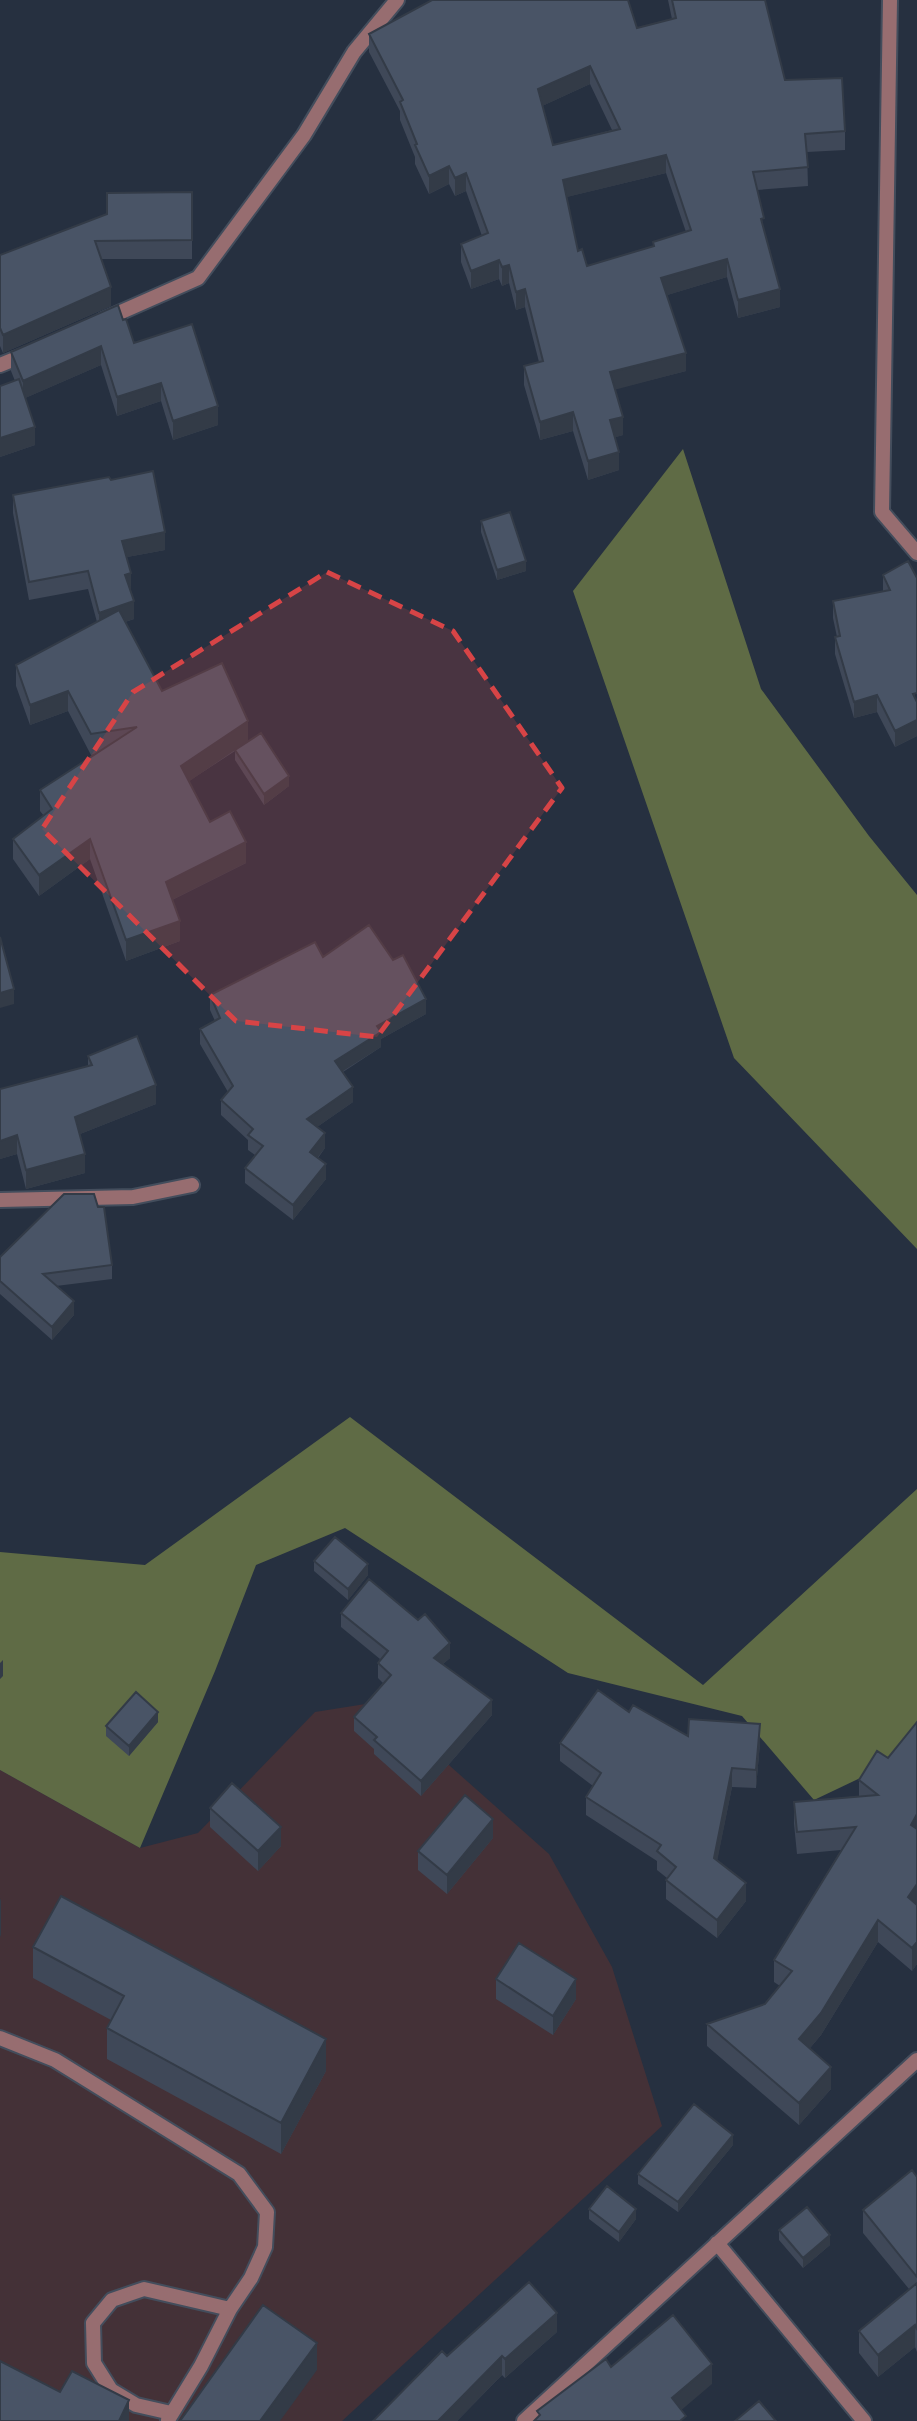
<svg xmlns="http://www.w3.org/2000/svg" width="917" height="2421" viewBox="0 0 917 2421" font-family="'Alegreya Sans',sans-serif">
  <rect width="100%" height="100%" fill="#263040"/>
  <path fill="#443137" d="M378,1702L549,1854L612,1967L662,2126L342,2421H0V1770L140,1848L198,1833L315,1712Z"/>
  <path fill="#5f6b45" d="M683,449L761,689L869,836L917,895V1249L734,1058L573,591Z
    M350,1417L703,1685L917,1489V1751L814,1800L742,1716L568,1673L345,1528L256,1565L215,1671L140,1848L0,1770V1552L145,1565Z"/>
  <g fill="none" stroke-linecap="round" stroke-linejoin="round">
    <defs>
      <path id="service" d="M0,2038L55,2060L239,2174L267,2212L265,2247L251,2278L230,2309L144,2289L112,2300L93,2323L94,2363L111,2390L136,2405L171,2413
        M168,2420L201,2366L230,2309"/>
      <path id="minor" d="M890,0L882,512L917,553
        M103,320L198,278L304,135L354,52L397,0
        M0,365L27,354
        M0,1200L133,1197L192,1185
        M717,2243L864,2421
        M524,2421L917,2060"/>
    </defs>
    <use href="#service" stroke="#434d5c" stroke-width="18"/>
    <use href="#minor" stroke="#434d5c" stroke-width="18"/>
    <use href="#service" stroke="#976d70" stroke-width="14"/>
    <use href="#minor" stroke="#976d70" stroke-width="14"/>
  </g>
  <path fill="#3f4858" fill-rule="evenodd" d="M668,0H765L785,80L845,131V150L807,152L808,186L757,190L764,231L780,307L738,318L727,277L667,295L686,371L615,389L623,435L615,437L619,470L588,480L573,431L540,440L524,385V366L539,362L525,307L516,310L509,283L502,286L499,279L471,289L461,262V244L482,236L466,191L455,196L449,184L429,194L415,164V157L400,120V111L369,52V34L637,28L672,19ZM590,84L612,130L553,145L542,106ZM666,173L686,232L653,242V246L587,266L578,251L566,197Z
    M192,192V259H101L111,306L3,353L0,346V255Z
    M123,320L134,343L218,425L173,440L161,401L117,416L101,365L25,398L35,445L0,457V386L15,381L11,371V352Z
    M13,495L165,550L127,557L134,619L125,622L162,691L248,741L289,786L264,805L235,760V751L189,781L210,822L246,863L172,900L180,941L126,961L90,859L39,896L13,859V839L44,816L40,811V790L95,754L91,755L68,711L30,725L16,686V665L97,622L88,589L29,600L13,513Z
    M481,521L526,571L497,580L481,532Z
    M908,561L917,736L895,747L877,712L854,718L835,654V637H837L833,618V601L883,591V575Z
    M323,957L426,1014L381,1039V1047L343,1072L353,1102L317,1127L325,1148L318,1158L326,1179L293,1220L245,1183V1168L255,1155L248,1150V1140L221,1115V1100L228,1092L200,1044V1029L215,1021L210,1010V995Z
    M88,1056L156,1104L80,1134L85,1173L26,1189L17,1154L0,1159V1089L88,1066Z
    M0,1257L112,1265V1279L56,1286L74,1315L52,1340L0,1294Z
    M314,1561L368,1575L348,1600L314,1571Z
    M341,1613L450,1658L443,1664L492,1715L421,1796L374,1754V1749L354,1731V1717L383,1683L378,1678V1663L380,1659L341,1627Z
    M629,1712L688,1736L760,1743L756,1788L732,1787L717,1860L746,1901L717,1938L666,1899V1880L667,1878L657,1870V1861L586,1815V1797L593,1786L560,1761V1743Z
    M158,1722L129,1756L106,1736V1726Z
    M917,1722V1964L912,1971L878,1942L821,2035L810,2048L831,2089L799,2125L707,2046V2024L765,2004L780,1986L774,1982V1960L841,1850L797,1854L794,1824V1802L859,1796V1780L888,1758Z
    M210,1808L281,1846L258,1871L210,1827Z
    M493,1838L447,1894L418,1870V1851Z
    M33,1947L326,2071L281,2154L107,2059V2028L111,2020L33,1978Z
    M496,1979L576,1999L553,2035L496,1999Z
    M733,2145L678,2212L638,2184V2174Z
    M917,2177V2352L915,2347L878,2377L859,2353V2331L909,2289L863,2233V2210Z
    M589,2209L636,2219L619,2242L589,2219Z
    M779,2230L830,2245L803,2268L779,2240Z
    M557,2332L505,2378L502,2375L457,2421H373L447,2356Z"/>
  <path fill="#333b47" d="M590,66V84L538,108V89Z
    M666,155V173L563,198V180Z
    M449,166V184L429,194V176Z
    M466,173V191L455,196V178Z
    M727,259V277L661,297V278Z
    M499,260V279L471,289V271Z
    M509,265V283L502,286V267Z
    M111,287V306L3,353V335Z
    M525,289V307L516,310V292Z
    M780,289V307L738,318V300Z
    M101,346V365L23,399V381Z
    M686,353V371L610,391V372Z
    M161,383V401L117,416V397Z
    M218,406V425L173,440V421Z
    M573,412V431L540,440V422Z
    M623,417V435L610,439V420Z
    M35,427V445L0,457V438Z
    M619,452V470L588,480V461Z
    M165,532V550L122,558V541Z
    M526,561V571L497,580V570Z
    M131,573V591L125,593V575Z
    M134,601V619L99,630V613Z
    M68,691V711L30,725V705Z
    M877,695V712L854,718V702Z
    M917,720V736L895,747V731Z
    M248,721V741L181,787V766Z
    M289,776V786L264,805V794Z
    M90,839V859L39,896V875Z
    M246,842V863L166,903V882Z
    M180,921V941L126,961V940Z
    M14,989V1004L0,1008V993Z
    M426,999V1014L381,1039V1047L335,1076V1061L377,1026Z
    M156,1085V1104L75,1136V1117Z
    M353,1087V1102L307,1134V1119Z
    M325,1133V1148L310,1167V1152Z
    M17,1135V1154L0,1159V1141Z
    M85,1154V1173L26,1189V1170Z
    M326,1164V1179L293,1220V1205Z
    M74,1301V1315L52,1340V1327Z
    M368,1564V1575L348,1600V1589Z
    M450,1643V1658L434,1672V1658Z
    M3,1660V1676L0,1679V1663Z
    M492,1700V1715L421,1796V1781Z
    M158,1712V1722L129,1756V1746Z
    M760,1724V1743L756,1788V1770Z
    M732,1768V1787L714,1877V1858Z
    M917,1814V1837L911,1825Z
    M493,1819V1838L447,1894V1875Z
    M281,1827V1846L258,1871V1851Z
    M746,1883V1901L717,1938V1920Z
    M917,1884V1906L908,1897Z
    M1,1898V1935L0,1937V1901Z
    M878,1920V1942L821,2035L799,2061V2039Z
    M917,1942V1964L912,1971V1948Z
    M576,1979V1999L553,2035V2016Z
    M326,2039V2071L281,2154V2123Z
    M831,2067V2089L799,2125V2103Z
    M733,2135V2145L678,2212V2202Z
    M636,2209V2219L619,2242V2232Z
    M830,2235V2245L803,2268V2258Z
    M557,2313V2332L505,2378V2359Z
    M915,2325V2347L878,2377V2355Z
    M317,2343V2370L280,2421H260Z
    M502,2356V2375L457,2421H438Z
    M712,2364V2384L672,2418V2398Z
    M129,2400V2421H119Z"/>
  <path fill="#495466" stroke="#333b47" stroke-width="2" fill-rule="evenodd" d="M432,0H628L637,28L676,18L672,0H765L785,80L842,78L845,131L805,134L808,167L753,172L764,218L761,219L780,289L738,300L727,259L661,278L686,353L610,372L623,417L610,420L619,452L588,461L573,412L540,422L524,366L543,361L525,289L516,292L509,265L502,267L499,260L471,271L461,244L488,233L466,173L455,178L449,166L429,176L415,145L417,144L400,102L403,100L369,34ZM590,66L620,129L553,145L538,89ZM666,155L691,230L653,242L654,246L587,266L582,249L578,251L563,180Z
    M192,192V240L95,241L111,287L3,335L0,328V255L107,214V193Z
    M118,305L123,320L126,319L134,343L192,324L218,406L173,421L161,383L117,397L101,346L23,381L11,352Z
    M19,379L35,427L0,438V386Z
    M153,471L165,532L122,541L131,573L125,575L134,601L99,613L88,571L29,582L13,495L109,477L111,480Z
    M510,512L526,561L497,570L481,521Z
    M908,561L917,578V693L913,694L917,702V720L895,731L877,695L854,702L835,637L840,636L833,601L890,590L883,575Z
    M119,610L162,691L222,663L248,721L181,766L210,822L230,811L246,842L166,882L180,921L126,940L90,839L39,875L13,839L52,809L40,790L137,727L91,734L68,691L30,705L16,665Z
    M261,733L289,776L264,794L235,750Z
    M369,925L393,960L403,955L426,999L377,1026L381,1032L335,1061L353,1087L307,1119L325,1133L310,1152L326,1164L293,1205L245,1168L263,1146L248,1135L253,1129L221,1100L233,1086L200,1029L220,1018L210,995L315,942L323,957Z
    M0,937L14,989L0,993Z
    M137,1036L156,1085L75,1117L85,1154L26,1170L17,1135L0,1141V1089L92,1065L88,1056Z
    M64,1194H94L98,1207H104L112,1265L43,1274L74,1301L52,1327L0,1281V1257Z
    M335,1537L368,1564L348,1589L314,1561Z
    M369,1579L418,1620L425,1614L450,1643L434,1658L492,1700L421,1781L374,1740L377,1737L354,1717L391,1675L378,1663L388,1651L341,1613Z
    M598,1690L629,1712L633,1705L688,1736L689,1719L760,1724L756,1770L732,1768L714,1858L746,1883L717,1920L666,1880L676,1867L657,1851L661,1845L586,1797L601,1773L560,1743Z
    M136,1692L158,1712L129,1746L106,1726Z
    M917,1722V1814L911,1825L917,1829V1884L908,1897L917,1905V1942L912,1948L878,1920L821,2013L799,2039L831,2067L799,2103L707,2024L765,2004L792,1971L774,1960L856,1827L797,1832L794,1802L878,1795L859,1780L877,1751L888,1758Z
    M232,1783L281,1827L258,1851L210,1808Z
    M465,1795L493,1819L447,1875L418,1851Z
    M61,1896L326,2039L281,2123L107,2028L124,1996L33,1947Z
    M519,1943L576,1979L553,2016L496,1979Z
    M694,2104L733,2135L678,2202L638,2174Z
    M912,2170L917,2177V2277L863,2210Z
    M607,2186L636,2209L619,2232L589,2209Z
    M807,2207L830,2235L803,2258L779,2230Z
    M529,2282L557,2313L505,2359L502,2356L438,2421H373L442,2351L447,2356Z
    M917,2283V2330L915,2325L878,2355L859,2331Z
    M263,2305L317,2343L260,2421H180Z
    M673,2315L712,2364L672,2398L686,2416L680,2421H534L540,2415L537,2411L606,2359L611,2367Z
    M0,2361L60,2392L72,2371L129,2400L119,2421H0Z
    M759,2401L776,2421H735Z"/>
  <path fill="#d74446" fill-opacity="0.2" stroke="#d74446" stroke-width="5" stroke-dasharray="14 9" stroke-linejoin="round" d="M327,572L453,631L562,788L377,1037L236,1021L42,829L133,692Z"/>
</svg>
